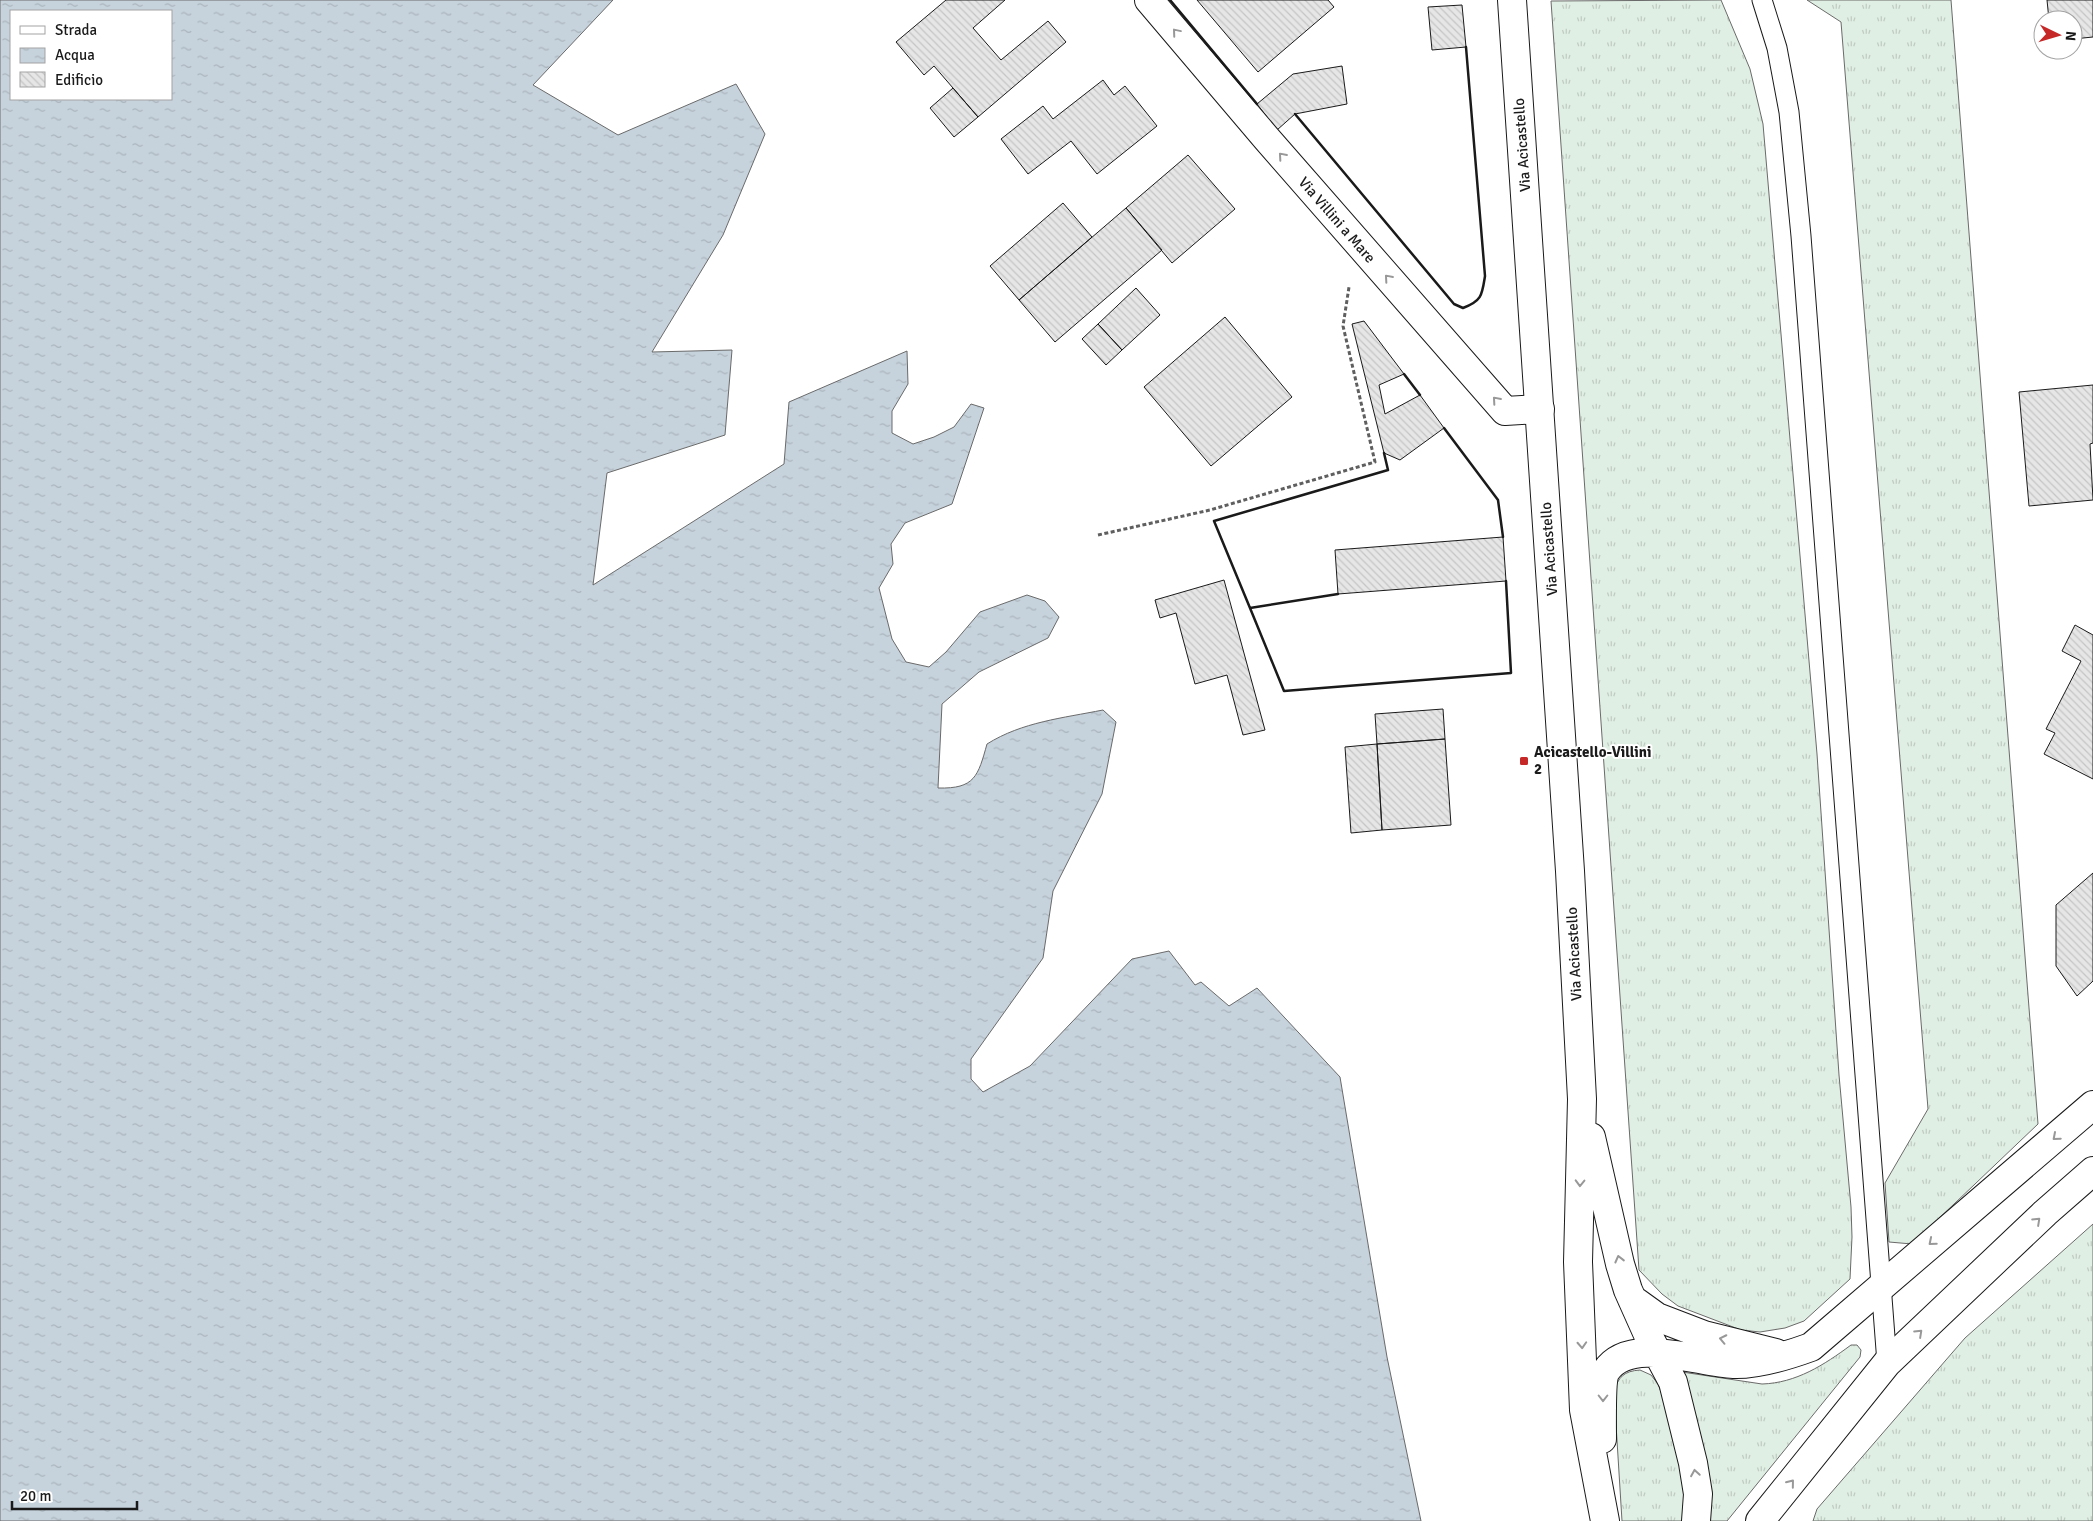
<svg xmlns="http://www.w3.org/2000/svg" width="2093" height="1521" viewBox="0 0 2093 1521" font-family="Signika,sans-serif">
  <defs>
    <pattern id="grass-tufts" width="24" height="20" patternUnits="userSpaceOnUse" patternTransform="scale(1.25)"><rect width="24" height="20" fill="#e0efe3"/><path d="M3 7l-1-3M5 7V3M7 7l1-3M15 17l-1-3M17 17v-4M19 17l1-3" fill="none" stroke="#c0ccc2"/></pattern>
    <pattern id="water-ripples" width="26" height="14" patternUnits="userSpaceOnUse" patternTransform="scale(1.25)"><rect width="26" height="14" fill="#c6d2dc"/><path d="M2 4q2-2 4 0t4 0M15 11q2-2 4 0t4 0" fill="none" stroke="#aab4bc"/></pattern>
    <pattern id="building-back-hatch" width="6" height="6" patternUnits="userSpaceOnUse" patternTransform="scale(1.25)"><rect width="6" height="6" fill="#e6e6e6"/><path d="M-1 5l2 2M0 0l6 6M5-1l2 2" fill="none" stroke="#c5c5c5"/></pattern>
  </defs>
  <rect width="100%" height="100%" fill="#fff"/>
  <path fill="url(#grass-tufts)" stroke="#6a6a6a" d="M1721,0L1750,69L1763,124L1817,754L1839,1075L1851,1207L1852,1237L1850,1279L1804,1321L1785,1328L1760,1332L1741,1330L1678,1306L1662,1294L1639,1270L1551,1Z
    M1807,0H1951L2038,1124L1912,1244L1889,1242L1885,1183L1928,1109L1841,22Z
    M2093,1224V1521H1813L1817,1509L1965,1338Z
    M1851,1345H1857L1861,1350L1860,1357L1727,1521H1709L1682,1372L1762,1384C1796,1383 1824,1365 1851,1345Z
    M1640,1370L1651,1375L1658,1384L1665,1402L1685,1491L1686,1521H1622L1614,1392C1618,1377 1624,1371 1640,1370Z"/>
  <path fill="url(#water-ripples)" stroke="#6a6a6a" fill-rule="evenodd" d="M0,0H613L533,85L618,135L736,84L765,134L723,235L652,352L732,350L725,435L607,473L593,585L784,464L789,402L907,351L908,384L892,411V433L913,444L934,437L954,427L971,404L984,408L952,504L905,523L891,544L893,564L879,588L892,639L906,662L929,667L946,652L980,612L1027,595L1045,601L1059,617L1048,638L979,672L942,704L938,788C975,789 978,776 987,744C1022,722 1063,718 1103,710L1116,722L1102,794L1053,891L1043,958L971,1059V1079L983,1092L1030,1066L1132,959L1169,951L1195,985L1201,982L1229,1006L1257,988L1340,1077L1387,1357L1421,1521H0ZM11,11H171V99H11Z"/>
  <path fill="url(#building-back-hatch)" stroke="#1a1a1a" d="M946,0H1005L973,28L1001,60L1048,21L1066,42L978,117L934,66L924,75L896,42Z
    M1197,0H1328L1334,7L1258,72Z
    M2047,0H2093V37L2073,39V20H2049Z
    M1462,5L1466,47L1432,50L1428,7Z
    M1342,66L1347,104L1295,114L1277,130L1257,104L1293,74Z
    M1103,80L1114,95L1125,86L1157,126L1097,174L1071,141L1028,174L1001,139L1043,106L1053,119Z
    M953,88L978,117L954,137L930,108Z
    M1188,155L1235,209L1172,263L1126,208Z
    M1063,203L1092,237L1019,300L990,266Z
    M1126,208L1162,250L1055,342L1019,300Z
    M1136,288L1160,315L1122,350L1098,324Z
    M1225,317L1292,397L1211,466L1144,387Z
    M1364,321L1404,374L1379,385L1385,414L1420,395L1444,428L1400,460L1384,453L1352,324Z
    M1098,324L1122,350L1106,365L1082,339Z
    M2093,385V443L2090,444L2093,500L2029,506L2019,392Z
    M1503,537L1506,581L1338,594L1335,550Z
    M1224,580L1265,730L1243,735L1227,675L1195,684L1176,613L1160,618L1155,600Z
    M2075,625L2093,635V779L2044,754L2055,733L2046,729L2081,661L2062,651Z
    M1443,709L1445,739L1377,744L1375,714Z
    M1445,739L1451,825L1382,830L1377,744Z
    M1377,744L1382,830L1351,833L1345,747Z
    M2093,873V981L2077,996L2056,966V905Z"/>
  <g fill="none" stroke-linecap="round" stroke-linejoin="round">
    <defs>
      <path id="lane" d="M1762,0L1777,48L1789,112L1801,236L1887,1363"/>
      <path id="street" d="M1149,0L1267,139L1505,411L1540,409"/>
      <path id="secondary" d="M1512,0L1570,871L1582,1099L1578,1262L1584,1410L1605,1521
        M1591,1137L1620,1264L1628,1290L1649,1337L1673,1382L1693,1463L1698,1494L1696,1521
        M1632,1299L1657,1317L1704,1335L1776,1353
        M1602,1439C1602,1426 1601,1379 1606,1371C1630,1335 1699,1363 1733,1364C1756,1365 1789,1355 1811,1347L2093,1105
        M1760,1521L1887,1363L2045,1213L2093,1171"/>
    </defs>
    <use href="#lane" stroke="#1a1a1a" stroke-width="21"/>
    <use href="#street" stroke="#1a1a1a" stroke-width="30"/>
    <use href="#secondary" stroke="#1a1a1a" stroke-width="30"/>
    <path stroke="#5f5f5f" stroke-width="3" stroke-dasharray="4 2.5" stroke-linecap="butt" d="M1098,535L1210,510L1375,462L1343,326L1349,287"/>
    <use href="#lane" stroke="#fff" stroke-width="19"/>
    <use href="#street" stroke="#fff" stroke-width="28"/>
    <use href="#secondary" stroke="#fff" stroke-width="28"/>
    <path stroke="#1a1a1a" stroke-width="2.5" d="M1170,0L1257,104
      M1295,114L1454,304L1463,308C1482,301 1482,295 1485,276L1466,47
      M1404,374L1420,395
      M1444,428L1498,500L1503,537
      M1338,594L1250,608L1214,521L1388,470L1384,453
      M1250,608L1284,691L1511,673L1506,581"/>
  </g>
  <defs><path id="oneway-chevron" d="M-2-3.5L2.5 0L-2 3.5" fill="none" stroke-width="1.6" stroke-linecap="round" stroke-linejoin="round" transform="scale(1.25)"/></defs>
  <g stroke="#989898">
    <use href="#oneway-chevron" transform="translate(1176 32) rotate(-130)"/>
    <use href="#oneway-chevron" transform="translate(1282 156) rotate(-131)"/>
    <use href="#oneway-chevron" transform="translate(1388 278) rotate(-131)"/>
    <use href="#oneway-chevron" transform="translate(1496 400) rotate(-131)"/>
    <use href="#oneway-chevron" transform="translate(2056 1137) rotate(139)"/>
    <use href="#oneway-chevron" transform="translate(1580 1183) rotate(91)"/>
    <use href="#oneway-chevron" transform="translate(2037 1221) rotate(-43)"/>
    <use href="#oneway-chevron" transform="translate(1932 1242) rotate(140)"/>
    <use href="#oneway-chevron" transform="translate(1619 1259) rotate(-104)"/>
    <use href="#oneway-chevron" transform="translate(1919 1333) rotate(-43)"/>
    <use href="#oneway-chevron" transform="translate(1723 1339) rotate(-168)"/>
    <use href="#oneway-chevron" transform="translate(1582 1345) rotate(87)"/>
    <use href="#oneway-chevron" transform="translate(1603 1398) rotate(90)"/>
    <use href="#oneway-chevron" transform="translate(1695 1473) rotate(-99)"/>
    <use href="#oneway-chevron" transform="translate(1791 1483) rotate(-51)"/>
  </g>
  <rect fill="#c62828" stroke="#fff" stroke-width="2" x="1519" y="756" width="10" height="10" rx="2.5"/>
  <g text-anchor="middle" stroke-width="4" stroke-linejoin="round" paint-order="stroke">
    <g font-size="15" fill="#1a1a1a" stroke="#fff">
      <text transform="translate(1522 145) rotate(-94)" y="5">Via Acicastello</text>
      <text transform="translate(1337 220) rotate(49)" y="5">Via Villini a Mare</text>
      <text transform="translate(1549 549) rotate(-94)" y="5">Via Acicastello</text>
      <text transform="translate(1574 954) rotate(-93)" y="5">Via Acicastello</text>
    </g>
    <g font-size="15" font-weight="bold" fill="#1a1a1a" stroke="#fff" text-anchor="start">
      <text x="1534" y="757">Acicastello-Villini<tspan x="1534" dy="17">2</tspan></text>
    </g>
  </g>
  <rect x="10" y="10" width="162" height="90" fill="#ffffff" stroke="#a3a3a3"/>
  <rect x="20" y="26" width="25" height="8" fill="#ffffff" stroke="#a3a3a3"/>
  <text x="55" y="35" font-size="15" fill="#1a1a1a">Strada</text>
  <rect x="20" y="48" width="25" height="15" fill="url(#water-ripples)" stroke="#a3a3a3"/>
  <text x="55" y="60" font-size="15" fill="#1a1a1a">Acqua</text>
  <rect x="20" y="72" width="25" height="15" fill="url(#building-back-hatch)" stroke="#a3a3a3"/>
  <text x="55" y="85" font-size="15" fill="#1a1a1a">Edificio</text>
  <g transform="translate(2058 35) rotate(95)"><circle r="24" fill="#ffffff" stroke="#a3a3a3"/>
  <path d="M0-4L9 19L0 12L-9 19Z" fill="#c62828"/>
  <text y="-8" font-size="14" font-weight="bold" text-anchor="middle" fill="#1a1a1a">N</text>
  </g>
  <path d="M12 1501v8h125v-8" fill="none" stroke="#1a1a1a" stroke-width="2.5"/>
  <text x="20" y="1501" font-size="15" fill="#1a1a1a" stroke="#ffffff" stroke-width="4" paint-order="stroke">20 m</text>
</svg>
